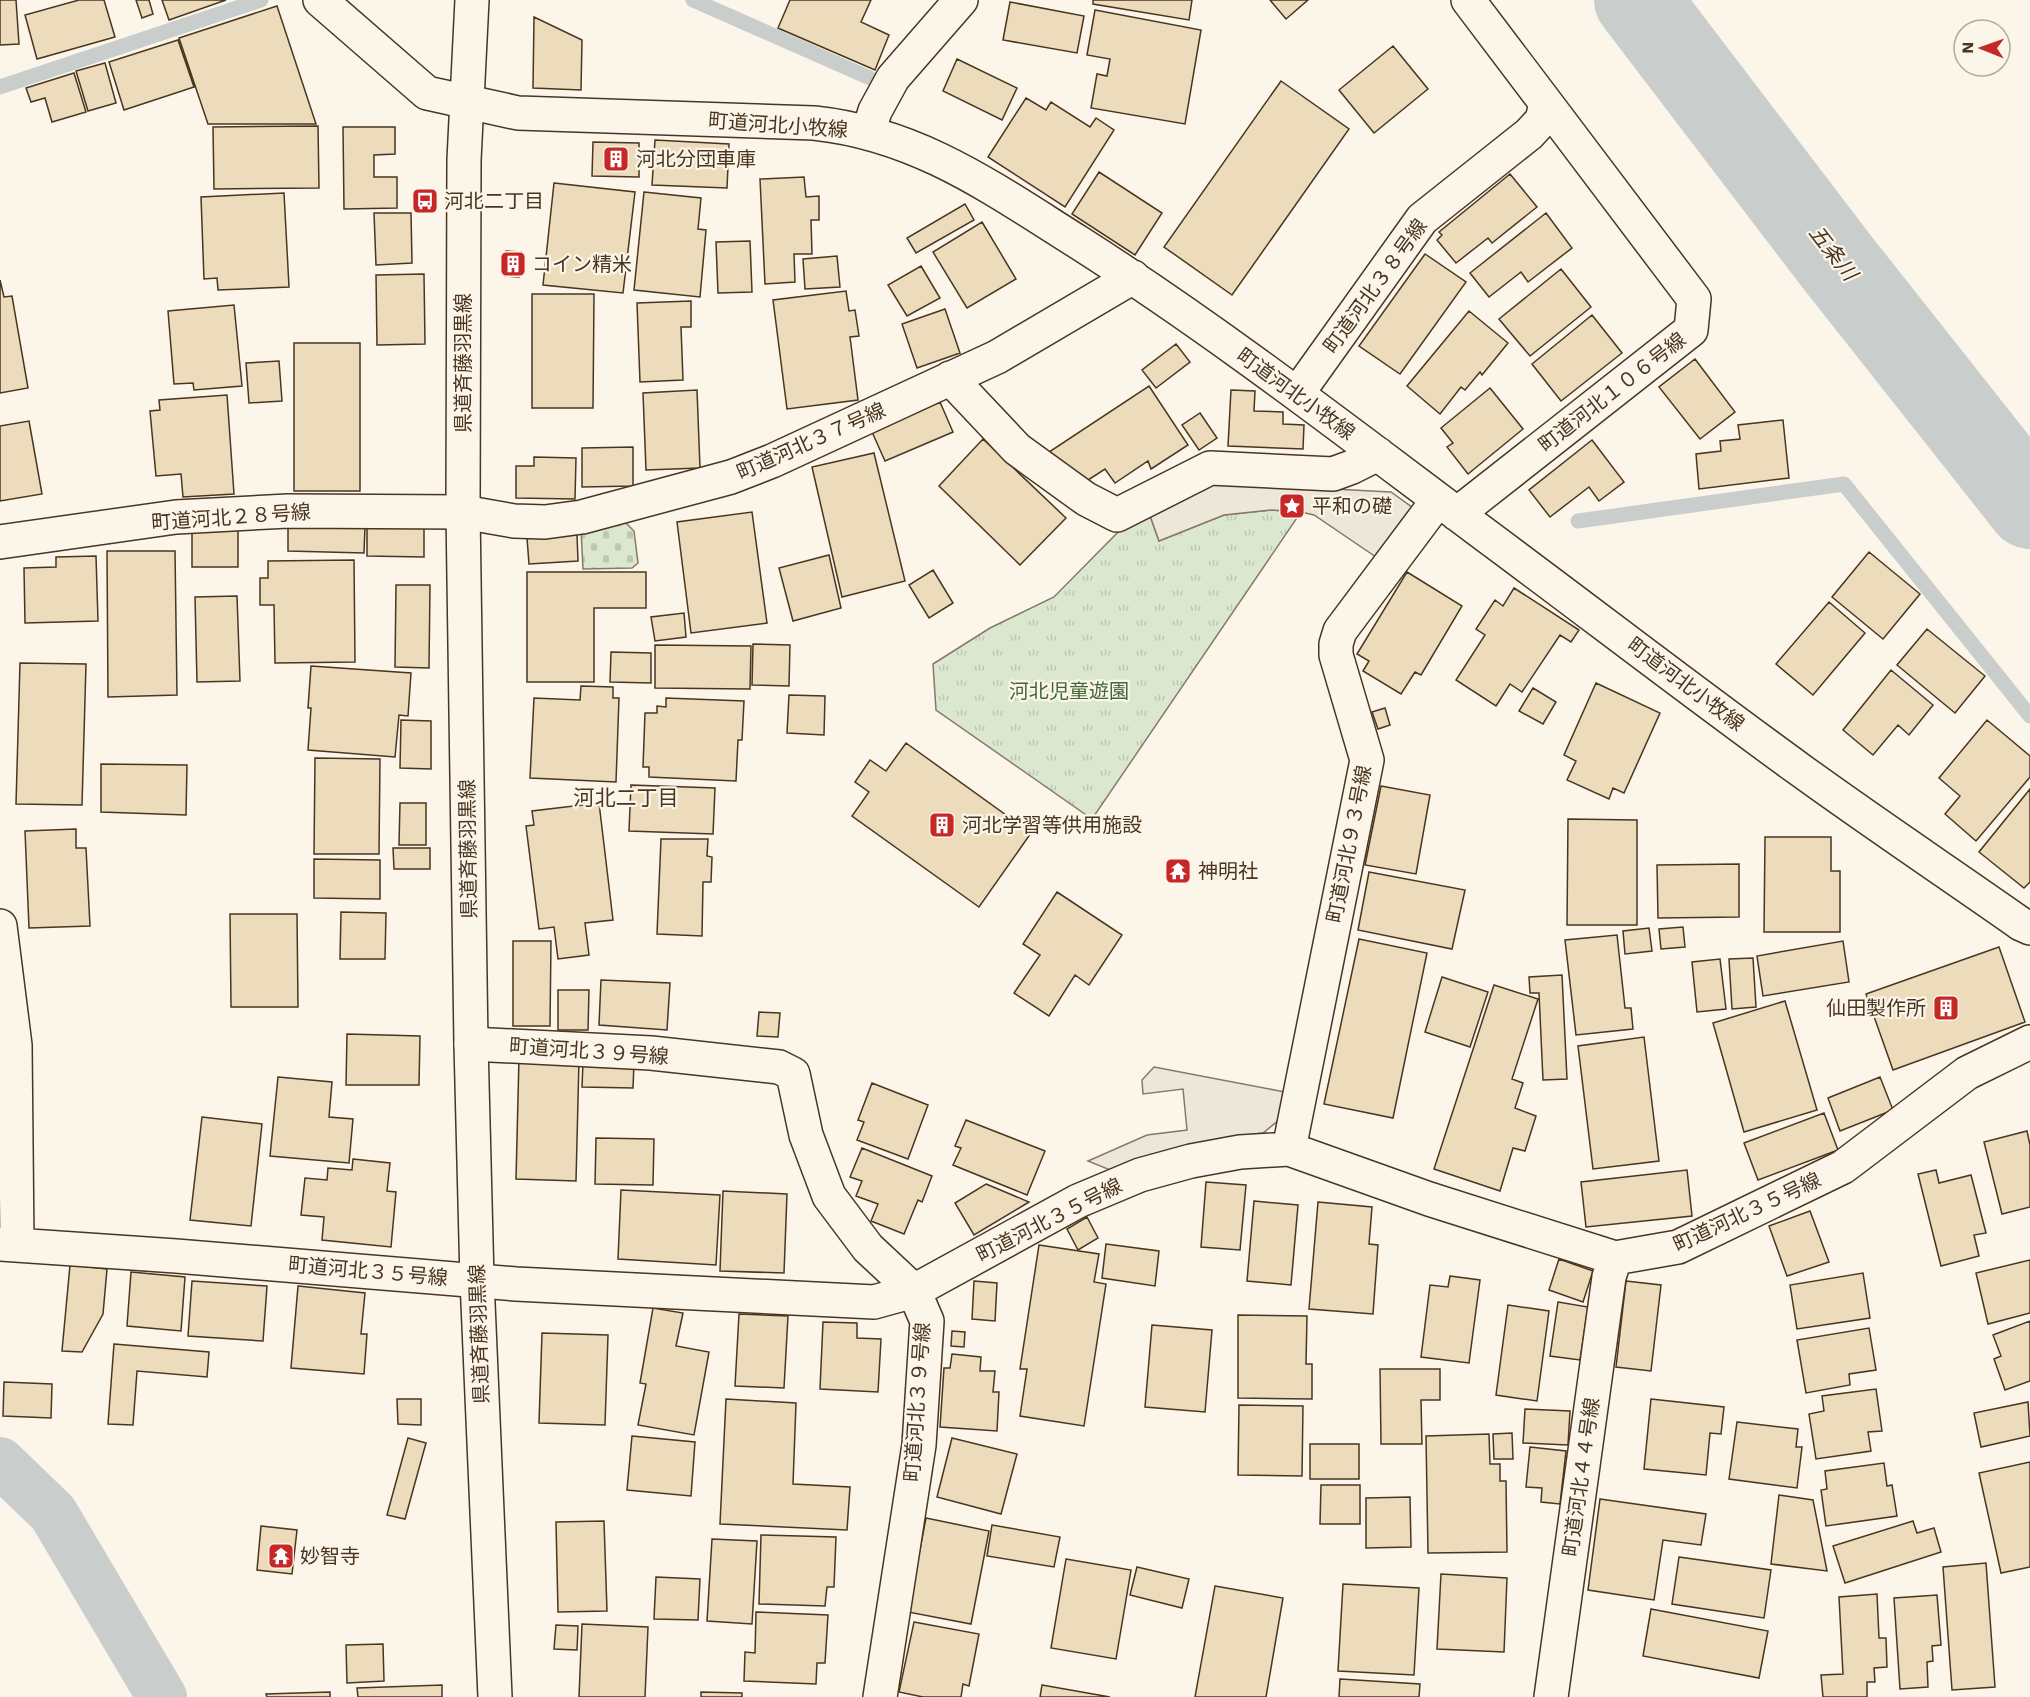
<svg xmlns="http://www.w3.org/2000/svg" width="2030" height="1697" viewBox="0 0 2030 1697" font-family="'Work Sans','Noto Sans JP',sans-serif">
  <defs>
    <pattern id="grass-tufts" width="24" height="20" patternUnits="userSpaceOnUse" patternTransform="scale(1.5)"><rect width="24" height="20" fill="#dce7d0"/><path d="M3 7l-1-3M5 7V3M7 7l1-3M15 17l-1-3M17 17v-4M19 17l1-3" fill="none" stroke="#bec7b2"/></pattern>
    <pattern id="cemetery-stones" width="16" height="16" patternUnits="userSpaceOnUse" patternTransform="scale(1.5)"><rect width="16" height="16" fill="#dce7d0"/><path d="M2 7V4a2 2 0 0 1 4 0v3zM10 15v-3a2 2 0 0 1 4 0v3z" fill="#bec7b2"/></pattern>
  </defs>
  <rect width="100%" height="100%" fill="#fbf6e9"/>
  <path fill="url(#grass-tufts)" stroke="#887966" stroke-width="1.5" d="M1148,510L1159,541L1224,515L1271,510L1301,512L1092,819L936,710L933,664L990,628L1054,597L1134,516Z"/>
  <path fill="url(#cemetery-stones)" stroke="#887966" stroke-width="1.5" d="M622,519L634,531L638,563L632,568L583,569L581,529Z"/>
  <path fill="#ede7d9" stroke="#887966" stroke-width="1.5" d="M1218,483L1391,492L1416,510L1379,559L1314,515L1301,512L1271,510L1224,515L1159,541L1148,510Z
    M1154,1067L1285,1092L1279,1120L1263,1133L1229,1137L1204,1143L1115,1172L1088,1161L1147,1135L1187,1130L1183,1089L1143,1094L1142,1080Z"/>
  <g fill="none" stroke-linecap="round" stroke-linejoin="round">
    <path stroke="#c9cecd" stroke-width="15" d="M693,0L870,78
      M0,87L261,0
      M1578,521L1844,484L2030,716"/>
    <path stroke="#c9cecd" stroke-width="50" d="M0,1462L53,1513L162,1697"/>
    <path stroke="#c9cecd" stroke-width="86" d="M1637,0L1837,262L2030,506"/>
  </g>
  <path fill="#ecdcbc" stroke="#4a3520" stroke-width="1.5" d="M0,0H16L19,44L0,45Z
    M79,0H104L115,37L37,59L25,15Z
    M136,0H149L153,14L142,18Z
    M162,0H226L169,20Z
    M790,0H871L861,22L889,35L875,70L778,28Z
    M1093,0H1192L1189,20L1093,4Z
    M1270,0H1308L1286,19Z
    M1010,2L1084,16L1077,53L1003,40Z
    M277,6L316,124H208L179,38Z
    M1095,10L1201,30L1185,124L1091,108L1097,74L1107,76L1110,59L1087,55Z
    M534,17L582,40L581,90L533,88Z
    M178,40L194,87L124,110L109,62Z
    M1393,46L1428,89L1374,133L1339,90Z
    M957,59L1017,88L1002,120L943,91Z
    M105,63L116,103L88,111L76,71Z
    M74,73L86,112L52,122L45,98L31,102L26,88Z
    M1281,81L1349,129L1232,295L1164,247Z
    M1026,98L1046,110L1051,102L1090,127L1096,118L1114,130L1065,207L988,157Z
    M318,126L319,188L214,189L213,127Z
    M343,127H395V154L374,155V177H397V208L344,209Z
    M655,140L729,144L727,188L652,185Z
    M593,142L639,143V177L592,176Z
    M1099,172L1162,213L1135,255L1072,214Z
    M1510,174L1537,207L1492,243L1488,238L1456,263L1437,240L1442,235L1439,232Z
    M804,177L806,197L819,196V220H811L812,254H794L795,282L765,284L760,179Z
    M554,183L635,192L623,293L543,285Z
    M644,192L701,198L698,229L706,230L700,297L634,290Z
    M284,193L289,287L218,290L217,278L204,279L201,197Z
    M965,204L974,220L916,253L907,238Z
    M374,213H411L412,263L376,265Z
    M1546,213L1572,248L1528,282L1521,272L1489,297L1470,273Z
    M982,222L1016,279L967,308L933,252Z
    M750,241L752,292L718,293L716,242Z
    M506,251L521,252L519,277L505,276Z
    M1425,254L1466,282L1400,374L1359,346Z
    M837,256L840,287L805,289L803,259Z
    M921,266L940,298L907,316L888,285Z
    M1561,269L1591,307L1530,356L1499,319Z
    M424,274L425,344L377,345L376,275Z
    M0,280L4,297L12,296L28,388L0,393Z
    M846,291L849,311L855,310L859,336L850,337L858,400L787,409L773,300Z
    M532,294H594L593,408H532Z
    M691,301V327H681L683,380L640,382L637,303Z
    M234,305L242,386L194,390L193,383L174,384L168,311Z
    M945,309L960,353L917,368L902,324Z
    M1469,311L1508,343L1482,375L1480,372L1465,390L1461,387L1440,414L1407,386Z
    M1592,315L1622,353L1561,401L1532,364Z
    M294,343H360V491H294Z
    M1176,344L1190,362L1156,388L1142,370Z
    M1695,359L1735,412L1700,439L1659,387Z
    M279,361L282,401L249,403L246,363Z
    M1149,386L1188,445L1151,469L1148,461L1115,483L1105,469L1085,482L1046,454Z
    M1490,388L1523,429L1468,474L1447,447L1453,443L1441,428Z
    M697,390L700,468L646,470L643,393Z
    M1231,390L1255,391L1254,411L1283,412V424L1304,425L1303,449L1228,446Z
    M227,395L234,494L183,497L181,474L156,476L150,411L160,410L159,400Z
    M940,402L953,432L885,461L872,432Z
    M1200,413L1217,438L1199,450L1182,425Z
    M1783,420L1789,478L1699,489L1696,454L1721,451L1720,441L1740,439L1738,425Z
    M29,421L42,494L0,501V426Z
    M983,439L1066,518L1020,565L939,486Z
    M1592,440L1624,482L1599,501L1589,487L1550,517L1529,490Z
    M633,447V486L582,487V448Z
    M874,453L905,581L842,597L812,467Z
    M534,457L576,458L575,499L516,498V466H534Z
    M752,512L767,623L691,633L677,522Z
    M367,523L424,524V557L367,556Z
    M288,524L365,526L364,553L288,551Z
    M238,528V567H192V529Z
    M577,535L578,561L529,564L527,538Z
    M107,551H175L177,695L108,697Z
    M1869,552L1920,594L1883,639L1832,597Z
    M829,555L841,608L793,621L779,568Z
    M96,556L98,621L25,623L24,568L56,567V557Z
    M354,560L355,662L275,663L274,605H260V578H268V561Z
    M933,570L953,603L929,618L909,585Z
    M527,572H646V608H594V682H527Z
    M1407,572L1462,606L1421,675L1415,672L1401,694L1363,671L1369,661L1357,654Z
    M396,585H430L429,668L395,667Z
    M1514,588L1579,630L1571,642L1560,635L1522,692L1510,684L1496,706L1456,680L1485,635L1476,629L1495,600L1503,606Z
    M237,596L240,681L197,682L195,597Z
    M1829,602L1865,633L1813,695L1776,664Z
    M684,613L686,637L655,641L651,617Z
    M1927,629L1985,676L1955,713L1897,665Z
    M753,644L790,645L789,686L752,685Z
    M655,645L751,646L750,689L655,688Z
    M611,652L651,653V683L610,682Z
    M20,663L86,664L82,805L16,804Z
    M311,666L411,673L408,716L399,715L395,757L308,750L311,708H308Z
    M1891,670L1933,705L1909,735L1898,725L1873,755L1843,730Z
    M1596,683L1660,713L1624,793L1613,788L1609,799L1567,780L1576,761L1564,755Z
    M581,686L613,687V698H619L616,782L530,778L534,698L580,700Z
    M1533,688L1556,702L1543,724L1519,711Z
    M789,695L825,696L824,735L787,733Z
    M666,698L744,701L742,740H738L736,781L649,777V767H643L645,713H657V706L666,707Z
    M1385,708L1390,725L1378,729L1372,712Z
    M401,720L431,721V769L400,768Z
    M1987,720L2030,756V777L1976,841L1945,814L1960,796L1939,778Z
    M906,743L1031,833L979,907L852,816L869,792L855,782L870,760L886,771Z
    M315,758L380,759L379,854H314Z
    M101,764L187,765L186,815L101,812Z
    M631,785L715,788L713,834L629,831Z
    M1381,786L1430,795L1416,874L1365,865Z
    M2030,789V882L2024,888L1979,852Z
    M400,803H426V845H399Z
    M599,803L613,920L585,923L589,955L558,959L554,927L539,929L526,826L534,825L532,811Z
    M1568,819L1637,820V925H1567Z
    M76,829V848H86L90,926L29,928L25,831Z
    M1765,837H1831V871H1840V932H1764Z
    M661,839H708L707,856L712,857L711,882H703L702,936L657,934Z
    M393,848H430V869H394Z
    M314,859L380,860V899L314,898Z
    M1739,864V917L1658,918L1657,865Z
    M1369,872L1465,890L1452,949L1358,930Z
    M1057,892L1122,935L1089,985L1075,975L1049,1016L1014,993L1040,955L1023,944Z
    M341,912L386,913L385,959H340Z
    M230,914H297L298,1007H231Z
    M1683,927L1685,947L1661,949L1659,929Z
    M1649,928L1652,951L1625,954L1623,931Z
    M1617,935L1625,1008H1631L1633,1029L1576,1035L1565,940Z
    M1359,939L1427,953L1393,1118L1324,1104Z
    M513,941H551L550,1026H513Z
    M1843,941L1849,982L1763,996L1757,956Z
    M1999,947L2025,1022L1893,1070L1866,994Z
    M1753,958L1756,1007L1732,1009L1729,959Z
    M1720,959L1726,1009L1697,1012L1692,962Z
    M1562,975L1567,1079L1543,1080L1539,993H1530L1529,977Z
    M1442,977L1488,992L1470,1047L1425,1032Z
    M601,980L670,983L667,1030L599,1025Z
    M1494,985L1538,999L1512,1079L1523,1083L1515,1108L1536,1116L1525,1151L1513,1148L1500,1191L1434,1169Z
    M558,990H589L588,1030H558Z
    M1785,1001L1817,1110L1744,1132L1713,1023Z
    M759,1012L780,1013L778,1037L757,1036Z
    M347,1034L420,1036L419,1085H346Z
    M1644,1037L1659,1161L1593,1169L1578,1046Z
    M519,1058L579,1060L576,1181L516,1179Z
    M583,1062L634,1063L633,1088L582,1087Z
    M278,1077L332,1082L329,1117L353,1119L349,1163L270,1156Z
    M1880,1077L1893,1110L1840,1131L1828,1098Z
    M872,1083L928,1105L908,1159L857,1140L864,1122L858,1120Z
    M1824,1113L1838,1150L1758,1180L1744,1143Z
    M202,1117L262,1124L251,1226L190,1220Z
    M966,1120L1045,1151L1027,1195L953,1165L961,1148L955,1146Z
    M2027,1131L2030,1145V1207L2002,1214L1984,1142Z
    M596,1138L654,1139L653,1185L595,1184Z
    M862,1148L932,1176L922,1202L918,1200L904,1234L871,1221L878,1204L856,1196L862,1181L850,1177Z
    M353,1159L390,1163L387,1191L396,1192L391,1247L322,1240L324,1217L301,1215L305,1178L327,1180L328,1168L352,1170Z
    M1687,1170L1692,1216L1586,1227L1581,1182Z
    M1936,1170L1939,1183L1971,1175L1986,1233L1974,1235L1979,1256L1941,1266L1918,1174Z
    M1206,1182L1246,1185L1240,1250L1201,1247Z
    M986,1184L1029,1202L974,1235L955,1203Z
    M621,1190L720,1195L716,1265L618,1259Z
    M723,1191L787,1194L784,1273L720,1271Z
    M1254,1201L1298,1205L1291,1285L1247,1281Z
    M1318,1202L1372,1207L1369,1244L1378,1245L1373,1314L1309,1309Z
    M1810,1211L1829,1262L1787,1276L1769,1226Z
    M1087,1217L1098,1238L1078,1250L1067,1229Z
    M1106,1244L1159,1251L1155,1286L1102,1278Z
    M1039,1245L1099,1254L1094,1282L1106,1284L1084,1426L1020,1416L1027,1369H1020Z
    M1559,1259L1593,1271L1583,1302L1549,1290Z
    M2030,1260V1313L1988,1324L1976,1273Z
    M70,1265L107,1269L103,1314L82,1352L62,1351Z
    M131,1272L185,1277L181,1331L127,1326Z
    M1863,1273L1870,1318L1797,1329L1790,1285Z
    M1450,1276L1480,1280L1469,1363L1421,1357L1430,1285L1448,1287Z
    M192,1281L267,1286L263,1341L188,1336Z
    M974,1281L997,1283L995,1321L972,1319Z
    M1626,1281L1661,1285L1651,1371L1616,1367Z
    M298,1286L365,1293L361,1334H367L364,1374L291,1368Z
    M1558,1302L1588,1307L1580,1360L1550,1356Z
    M1508,1305L1549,1311L1537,1401L1496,1395Z
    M653,1308L683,1313L676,1346L709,1352L694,1435L638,1425L646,1384L640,1383Z
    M739,1314L788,1316L784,1388L735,1386Z
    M1238,1315L1307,1316L1306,1364H1312V1399L1238,1398Z
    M2030,1321V1381L2005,1390L1994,1359L2001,1356L1993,1335Z
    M823,1322L857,1323V1338L881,1339L878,1392L820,1389Z
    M1152,1325L1212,1330L1205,1412L1145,1407Z
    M1869,1328L1876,1370L1849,1374L1850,1385L1806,1393L1797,1340Z
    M952,1331L965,1332L964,1347L951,1346Z
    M542,1333L608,1335L605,1425L539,1423Z
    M114,1344L209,1352L207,1377L137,1371L133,1425L108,1424Z
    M952,1354L981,1357L980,1371H995L993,1392H999L997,1431L940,1427L944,1368H950Z
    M1380,1369H1440V1400H1421L1422,1444H1381Z
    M4,1382L52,1384L51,1418L3,1416Z
    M1876,1389L1882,1431L1868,1432L1871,1451L1816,1459L1809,1414L1824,1411L1822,1396Z
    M397,1399H421V1425L398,1424Z
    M726,1399L796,1403L793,1484L850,1487L847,1530L720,1524Z
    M1651,1399L1724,1407L1721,1434L1710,1433L1706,1475L1644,1469Z
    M2028,1402L2030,1436L1981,1447L1974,1413Z
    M1239,1405L1303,1406L1302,1476L1238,1475Z
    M1525,1409L1570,1411L1568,1445L1523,1443Z
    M1737,1422L1798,1429L1796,1447H1802L1797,1488L1729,1479Z
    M1512,1433L1513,1459H1494L1493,1434Z
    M1489,1434L1490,1464H1500V1481H1506L1507,1552L1428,1553L1426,1436Z
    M632,1436L695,1442L691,1496L627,1490Z
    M408,1438L426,1443L405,1519L387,1515Z
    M952,1438L1017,1454L1001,1514L937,1497Z
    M1310,1444H1359V1479H1310Z
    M1530,1447L1566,1451L1560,1504L1541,1502L1542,1488L1526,1487Z
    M2030,1462V1567L2001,1573L1979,1473Z
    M1884,1463L1887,1486L1892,1485L1897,1516L1826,1526L1821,1490L1827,1489L1825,1471Z
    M1321,1485H1360V1524H1320Z
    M1779,1495L1813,1500L1827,1571L1771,1564Z
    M1410,1497L1411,1547L1366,1548V1498Z
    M1600,1499L1706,1514L1701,1545L1663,1540L1654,1600L1588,1590Z
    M926,1518L989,1531L971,1624L908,1612Z
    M604,1521L607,1611L558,1612L556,1522Z
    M1913,1521L1917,1533L1934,1528L1941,1552L1845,1583L1833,1546Z
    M992,1525L1060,1537L1054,1567L987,1556Z
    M261,1526L297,1530L292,1574L257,1570Z
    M761,1535L836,1537L834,1587H827L825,1606L759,1604Z
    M712,1539L757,1541L752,1624L707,1621Z
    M1679,1557L1771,1570L1764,1618L1672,1604Z
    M1066,1559L1131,1570L1116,1659L1051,1648Z
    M1986,1563L1995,1687L1952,1690L1943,1567Z
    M1137,1567L1189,1579L1182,1608L1130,1595Z
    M1441,1574L1507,1578L1504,1652L1437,1649Z
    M656,1577L700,1579L698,1620L654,1619Z
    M1343,1584L1419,1588L1414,1675L1338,1671Z
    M1215,1586L1283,1598L1266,1697H1195Z
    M1877,1594L1879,1638H1886L1887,1667L1874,1668L1875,1682H1867V1697H1823L1821,1675L1843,1674L1839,1597Z
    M1937,1595L1941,1645L1932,1646L1933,1661L1927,1662L1928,1687L1900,1689L1894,1598Z
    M1651,1609L1768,1631L1759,1678L1643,1656Z
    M756,1612L828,1615L825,1663H817L816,1684L744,1681L745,1652L755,1653Z
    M914,1622L979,1634L969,1686L963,1684L961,1697H923L899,1692Z
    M582,1624L648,1627L645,1697H579Z
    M556,1625L578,1626L577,1650L554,1649Z
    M383,1644L384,1681L347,1683L346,1645Z
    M1340,1679L1420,1684L1419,1697H1339Z
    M442,1685V1697H358L357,1688Z
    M1042,1685L1110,1697H1040Z
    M330,1692V1697H267L266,1694Z
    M701,1692L742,1693V1697H701Z"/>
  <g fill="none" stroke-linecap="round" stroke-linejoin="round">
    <defs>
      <path id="minor" d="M320,0L427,93L518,113L814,123C918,134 992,188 1078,242C1216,330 1345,430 1476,528C1584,608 1690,690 1799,769C1872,822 1947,872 2021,924L2030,928
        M868,133L875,111L893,78L961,0
        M950,378L1017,449L1086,499L1117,515L1210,468L1333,474L1352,467L1378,454
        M1297,394L1422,219L1529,134L1542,120L1546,103L1468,0
        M1457,514L1691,330L1694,299L1546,103
        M0,542L176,517L288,511L463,512L514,521L545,522L582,517L731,477L772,461L997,357L1133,277
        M0,926L15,1045L17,1245
        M471,1044L651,1053L779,1067L793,1074L806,1135L829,1196L868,1248L914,1291L927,1321L919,1445L880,1697
        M1289,1149L1367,760L1336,655V644L1340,631L1438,500
        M0,1244L176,1256L516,1284L874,1302L914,1291L1078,1201L1140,1175L1191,1161L1240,1152L1289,1149L1429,1199L1615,1258L1678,1247L1843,1167L1967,1073L2030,1042
        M1551,1697L1609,1277L1615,1258"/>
      <path id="major" d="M472,0L464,160L463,512L471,1044L477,1280L495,1697"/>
    </defs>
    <use href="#minor" stroke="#4a3520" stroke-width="36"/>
    <use href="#major" stroke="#4a3520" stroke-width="36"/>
    <use href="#minor" stroke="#fbf6e9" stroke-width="33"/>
    <use href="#major" stroke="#fbf6e9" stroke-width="33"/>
  </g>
  <defs>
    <symbol id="building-square" viewBox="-11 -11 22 22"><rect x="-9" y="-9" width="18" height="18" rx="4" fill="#c62828" stroke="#fbf6e9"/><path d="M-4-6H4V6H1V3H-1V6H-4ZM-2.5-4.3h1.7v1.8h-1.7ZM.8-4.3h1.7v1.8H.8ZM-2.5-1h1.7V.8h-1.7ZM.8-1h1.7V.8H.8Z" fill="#fff"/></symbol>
    <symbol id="bus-square" viewBox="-11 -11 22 22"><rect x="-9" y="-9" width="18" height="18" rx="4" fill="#c62828" stroke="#fbf6e9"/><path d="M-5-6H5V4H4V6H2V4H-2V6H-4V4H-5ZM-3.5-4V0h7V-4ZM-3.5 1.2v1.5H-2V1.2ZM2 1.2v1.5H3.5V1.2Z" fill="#fff"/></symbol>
    <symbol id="sight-square" viewBox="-11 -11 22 22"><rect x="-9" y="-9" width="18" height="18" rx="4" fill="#c62828" stroke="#fbf6e9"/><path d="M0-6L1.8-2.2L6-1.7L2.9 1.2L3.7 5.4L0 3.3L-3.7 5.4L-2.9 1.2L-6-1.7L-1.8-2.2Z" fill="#fff"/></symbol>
    <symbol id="temple-square" viewBox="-11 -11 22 22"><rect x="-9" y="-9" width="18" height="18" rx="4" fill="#c62828" stroke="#fbf6e9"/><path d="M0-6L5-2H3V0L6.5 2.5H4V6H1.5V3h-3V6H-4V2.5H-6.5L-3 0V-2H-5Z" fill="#fff"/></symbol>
  </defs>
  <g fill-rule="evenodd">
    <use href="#building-square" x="601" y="144" width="30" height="30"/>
    <use href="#bus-square" x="410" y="186" width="30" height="30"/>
    <use href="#building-square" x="498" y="249" width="30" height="30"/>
    <use href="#sight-square" x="1277" y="491" width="30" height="30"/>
    <use href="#building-square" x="927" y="810" width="30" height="30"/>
    <use href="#temple-square" x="1163" y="856" width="30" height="30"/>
    <use href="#building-square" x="1931" y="993" width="30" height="30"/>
    <use href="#temple-square" x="266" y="1541" width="30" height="30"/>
  </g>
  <g text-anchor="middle" stroke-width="4.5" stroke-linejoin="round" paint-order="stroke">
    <g font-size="20" fill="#4a3520" stroke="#fbf6e9">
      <text transform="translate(778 125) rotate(4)" y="7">町道河北小牧線</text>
      <text transform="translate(1375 286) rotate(-54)" y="7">町道河北３８号線</text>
      <text transform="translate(463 363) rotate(-90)" y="7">県道斉藤羽黒線</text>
      <text transform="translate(1612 392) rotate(-38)" y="7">町道河北１０６号線</text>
      <text transform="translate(1296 394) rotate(36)" y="7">町道河北小牧線</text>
      <text transform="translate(811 441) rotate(-24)" y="7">町道河北３７号線</text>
      <text transform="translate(231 517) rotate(-4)" y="7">町道河北２８号線</text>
      <text transform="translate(1686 684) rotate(37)" y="7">町道河北小牧線</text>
      <text transform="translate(1349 844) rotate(-79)" y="7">町道河北９３号線</text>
      <text transform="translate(468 849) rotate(-91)" y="7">県道斉藤羽黒線</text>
      <text transform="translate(589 1051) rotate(4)" y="7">町道河北３９号線</text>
      <text transform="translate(1747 1212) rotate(-25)" y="7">町道河北３５号線</text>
      <text transform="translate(1049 1220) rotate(-27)" y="7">町道河北３５号線</text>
      <text transform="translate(368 1271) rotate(5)" y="7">町道河北３５号線</text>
      <text transform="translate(479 1334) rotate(-92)" y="7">県道斉藤羽黒線</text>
      <text transform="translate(917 1402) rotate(-86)" y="7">町道河北３９号線</text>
      <text transform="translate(1581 1477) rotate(-82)" y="7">町道河北４４号線</text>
    </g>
    <g font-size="20" fill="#4a3520" stroke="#fbf6e9" text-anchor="start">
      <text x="636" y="166">河北分団車庫</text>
      <text x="444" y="208">河北二丁目</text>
      <text x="532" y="271">コイン精米</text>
      <text x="1312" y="513">平和の礎</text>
      <text x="962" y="832">河北学習等供用施設</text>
      <text x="1198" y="878">神明社</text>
      <text x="1926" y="1015" text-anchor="end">仙田製作所</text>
      <text x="300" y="1563">妙智寺</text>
    </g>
    <g font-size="20" fill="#436837" stroke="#fbf6e9">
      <text x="1069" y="698">河北児童遊園</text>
    </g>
    <g font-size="21" font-style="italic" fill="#4a3520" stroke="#fbf6e9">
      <text transform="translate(1833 253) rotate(52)" y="7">五条川</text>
    </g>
    <g font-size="21" fill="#4a3520" stroke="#fbf6e9">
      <text x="626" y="805">河北二丁目</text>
    </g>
  </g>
  <g transform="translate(1982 48) rotate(271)"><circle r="28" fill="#fbf6e9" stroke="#b4a999" stroke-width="1.5"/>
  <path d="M0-4.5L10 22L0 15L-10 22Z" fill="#c62828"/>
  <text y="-9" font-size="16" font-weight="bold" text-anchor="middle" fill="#4a3520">N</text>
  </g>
</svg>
